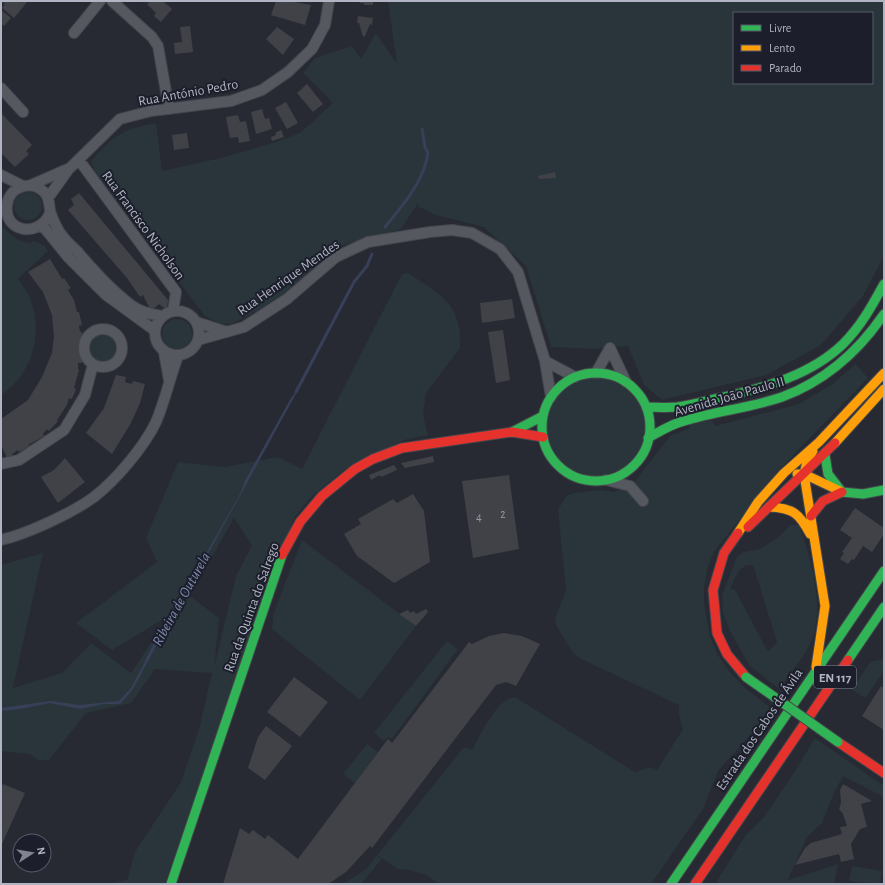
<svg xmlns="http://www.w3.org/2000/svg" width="885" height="885" viewBox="0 0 885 885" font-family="'Alegreya Sans',sans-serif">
  <rect width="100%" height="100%" fill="#272a32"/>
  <path fill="#29353a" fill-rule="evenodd" d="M388,1H884V256L863,296L821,345L766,375L662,400L644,385L628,346L595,349L551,347L526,266L484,227L436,215L419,207L418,203L401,229L340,246L278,300L231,324L218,323L205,316L94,170L91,161C113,136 123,129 156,123L162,171L221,158L273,143L300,133L333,103L303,73L315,58L352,46L361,59L376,33L397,64ZM734,13H872V83H734Z
    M14 206a14 14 0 1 1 28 0a14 14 0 1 1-28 0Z
    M1,226L18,240L30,243L34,241L44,245L48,251L18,279C48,314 39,370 1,395Z
    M408,273C441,295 462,303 460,348L426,393L423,415L428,435L404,440L345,469L310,498L294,518L165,884H105L127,880L135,852L181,782L199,729L212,673L155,669L131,703L86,713L49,760H38L30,754L1,751V565L43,553L13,688L62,673L91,643L131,673L164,623L162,620L112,650L76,623L157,562L146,538L178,462L224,467L278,457L302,469L402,274ZM234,518L252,545L236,576L214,668L219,618L190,596Z
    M162 334a15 15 0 1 1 30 0a15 15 0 1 1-30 0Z
    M89 348a14 14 0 1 1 28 0a14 14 0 1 1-28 0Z
    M855,364L868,378L777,472L714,552L708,566L704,587V604L710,636L718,655L729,671L745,688L771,708L759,725L718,771L703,809L651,884H439L426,875L409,870L398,869L378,856L381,860L361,884H343L366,869L464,747L472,750C481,735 496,699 515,697L635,772L651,767L657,770L683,729L679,715V705L581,659L573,653L567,643L556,625L555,618L566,591L558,509L567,496L574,493L600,490L614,492L635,481L670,436L690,428V425L712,420L715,426L799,404L833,384Z
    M547 427a49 49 0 1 1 98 0a49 49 0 1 1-98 0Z
    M790,525H799C811,558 825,605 812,640C806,655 789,674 779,689L749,665L731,633L723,613L722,595L737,557L743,552L760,549L780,536ZM747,565H753L777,642L768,652L735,590L730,589L739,570Z
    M302,540L416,626L360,700L272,629L274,612Z
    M447,641L458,649L392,739L388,737L384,741L374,733Z
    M884,659V671L865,698L852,690L870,662Z
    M815,738L884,786V797L843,776L834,793L822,823L807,837L788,880L838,864L834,884H715L745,836L764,817L797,768Z
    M367,744L378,752L355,783L343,774Z
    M852,866L882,871L880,884L849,881Z"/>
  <path fill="#384059" d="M298,390L180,605L168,625L162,630L239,496L246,479L291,398Z
    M148,656L150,657L133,689L120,704H104L80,709L50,703L20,709L1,711V708L51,701L79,705L119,701L131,688Z"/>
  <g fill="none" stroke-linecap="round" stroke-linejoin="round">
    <path stroke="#384059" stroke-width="3" d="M385,227C403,205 424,181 428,153L425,147L422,129
      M296,392L354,282L367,266L372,254
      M147,660L164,627"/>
  </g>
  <path fill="#404248" d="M1,1H28L14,18L2,8L5,4Z
    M151,1H163L172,9L161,22L154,16L156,13L147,4Z
    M276,1H289L311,5L305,25L271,15Z
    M359,1H373V5H364V3H360Z
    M1,10L11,18L4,26L1,24Z
    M358,16L373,18L372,25L370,24L365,36L363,37L359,23H357Z
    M190,26L193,52L175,54L174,43L182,42L180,27Z
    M277,27L294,39L283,55L266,39Z
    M307,84L323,104L313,112L297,93Z
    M286,102L298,123L287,129L275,108Z
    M262,109L265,119L269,118L272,129L256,134L251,112Z
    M1,113L32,145L26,151L29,154L15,167L1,153Z
    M238,115L240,122L246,121L250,141L239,143L238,137L230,138L226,117Z
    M281,130L284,137L272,141L271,137L276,135L275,133Z
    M187,133L189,148L174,150L172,135Z
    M555,172L556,178L539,179L538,176Z
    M79,193L168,300L167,310L159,304L151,311L143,295L140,297L127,278L68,210L74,205L71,199Z
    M50,259L62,279L64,278L71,288L68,290L74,300L77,312H79L82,325L79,326L80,332H82L81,351H83L82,363H78V369L79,370L74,388L76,389L72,399L69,398L67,405L57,420L58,421L49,431L47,429L43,434L44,436L28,445L30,446L19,452L18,450L12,454L13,456L7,458L1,445V419L28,400L42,377L52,353L54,337L52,315L43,292L28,272Z
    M512,299L515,318L482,323L480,303Z
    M503,330L510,380L496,383L488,332Z
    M116,375L126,377L125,382L132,384L133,381L145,384L140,403L131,423L112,454L86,433L104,408Z
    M433,456L434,462L405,468L401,463Z
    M65,458L85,482L58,503L41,477L54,470Z
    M394,465L397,470L381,477L380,475L371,480L369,475Z
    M509,475L519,549L473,558L462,481Z
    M413,494L424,511L430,562L394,583L357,556L344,534L361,524L358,519L393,499L397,503Z
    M855,508L884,528V534L872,552L863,546L854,560L852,559L848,564L840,559L844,553L842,552L852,538L840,530Z
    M426,609L428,612L416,626L399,614L408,610L410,613L414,611L416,614Z
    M504,633L522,636L540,644L516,686L506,682L496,685L372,848L370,846L346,872L328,884H223L240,828L249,834L253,830L265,839L268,835L298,859L388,739L392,743L469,642L472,644L489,636Z
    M294,677L328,702L300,737L267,712Z
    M881,686L884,688V730L862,716Z
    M266,726L292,746L265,780L248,768L258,737Z
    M3,784L25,793L1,846V789Z
    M843,784L872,801L861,804L867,827L860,829L851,844L854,859L841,862L839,854L795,865L805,848L811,843L842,834L840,827L847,826L843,814L839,809L841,803L840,790Z"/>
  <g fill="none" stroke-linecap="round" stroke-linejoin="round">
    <defs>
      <path id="street" d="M112,1L152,37L158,46L169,109
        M74,33L100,1
        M1,88L23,112
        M79,160L176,292L173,311
        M1,175L23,186
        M31,185L70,168L120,119L151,111L231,101L262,90L288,72L312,49L325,25L329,1
        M48,198L68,170
        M50,213C39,239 3,232 7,205C9,187 31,179 44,192C51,199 48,206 51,214C53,220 57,228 60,233C65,240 71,246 77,251C93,270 111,290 131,305C140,312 151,314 162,316
        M42,225L68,257L106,295L154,330
        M155 333a22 22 0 1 1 44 0a22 22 0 1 1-44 0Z
        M196,322L227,332
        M84 348a19 19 0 1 1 38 0a19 19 0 1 1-38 0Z
        M198,340L244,327L287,299L336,257L368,242L430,232L452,230L472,233L500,249L518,272L545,361L551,397
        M610,348L626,382
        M164,352L169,380
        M545,361L575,377
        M596,373L610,348
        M1,464L19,460L64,430L85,395L93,364
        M606,480L630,486L643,501
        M1,540C27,534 72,513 94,497C116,480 144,447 156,422C165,401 170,377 178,356"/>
      <path id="fast" d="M542 427a54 54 0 1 1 108 0a54 54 0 1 1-108 0Z
        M646,407C656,407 666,408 677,407C693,405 708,400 724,397C766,387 811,375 843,344C861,326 872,306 884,284
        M512,432L543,416
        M648,438C659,432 671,424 684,421C716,411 750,408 782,397C825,381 858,352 884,314
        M825,455L828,474L842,492L863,494L884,490
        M848,660L884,607
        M171,884L282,555
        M671,884L884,571"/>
      <path id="slow" d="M835,443L884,389
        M813,451L807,461L804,474L825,606L816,667
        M797,474H804L840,491
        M769,507C793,508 799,513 810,534
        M738,533L758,502L784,473L819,442L884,373"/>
      <path id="jam" d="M811,516L823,501L842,492
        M748,527L835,443
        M738,533L724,553L713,590L717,633L727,654L746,677
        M282,555L300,522L322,496L355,469L373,459L402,448L512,432L543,437
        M838,742L884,773
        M695,884L848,660"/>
    </defs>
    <use href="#street" stroke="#44464d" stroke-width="12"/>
    <use href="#fast" stroke="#44464d" stroke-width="11"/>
    <use href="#slow" stroke="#44464d" stroke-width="11"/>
    <use href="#jam" stroke="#44464d" stroke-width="11"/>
    <use href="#street" stroke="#565860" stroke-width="10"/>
    <use href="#fast" stroke="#30b455" stroke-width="9"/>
    <use href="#slow" stroke="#ff9f0a" stroke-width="9"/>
    <use href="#jam" stroke="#e5322d" stroke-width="9"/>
    <defs>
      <path id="fast-bridge" d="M746,677L838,742"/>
    </defs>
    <use href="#fast-bridge" stroke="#44464d" stroke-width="11" stroke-linecap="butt"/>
    <use href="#fast-bridge" stroke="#30b455" stroke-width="9"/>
  </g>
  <g text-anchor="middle" stroke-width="4" stroke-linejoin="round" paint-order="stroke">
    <g font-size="12" fill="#9598a4">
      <text x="503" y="518">2</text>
      <text x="479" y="521">4</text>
    </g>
    <rect fill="#1c1f2b" stroke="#848795" stroke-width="1" x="814" y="666" width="42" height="22" rx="3"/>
    <g font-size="13" font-weight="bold" fill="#b1b4c3">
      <text x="835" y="682">EN 117</text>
    </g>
    <g font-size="14" fill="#b1b4c3" stroke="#1c1f2b">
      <text transform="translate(188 92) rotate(-10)" y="5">Rua António Pedro</text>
      <text transform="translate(144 225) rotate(54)" y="5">Rua Francisco Nicholson</text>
      <text transform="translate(288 277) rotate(-35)" y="5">Rua Henrique Mendes</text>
      <text transform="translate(729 396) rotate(-16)" y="5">Avenida João Paulo II</text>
      <text transform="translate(251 607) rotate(-70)" y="5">Rua da Quinta do Salrego</text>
      <text transform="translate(759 729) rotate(-56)" y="5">Estrada dos Cabos de Ávila</text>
    </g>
    <g font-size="15" font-style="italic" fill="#7c86a8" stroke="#1c1f2b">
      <text transform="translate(181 599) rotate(-61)" y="5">Ribeira de Outurela</text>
    </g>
  </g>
  <rect width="885" height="885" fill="none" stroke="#b1b4c3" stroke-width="4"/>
  <rect x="733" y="12" width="140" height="72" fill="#1c1f2b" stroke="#585b68"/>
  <rect x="741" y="25" width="20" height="6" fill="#30b455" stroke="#585b68"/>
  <text x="769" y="32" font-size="12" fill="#b1b4c3">Livre</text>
  <rect x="741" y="45" width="20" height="6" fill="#ff9f0a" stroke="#585b68"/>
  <text x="769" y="52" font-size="12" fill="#b1b4c3">Lento</text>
  <rect x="741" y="65" width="20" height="6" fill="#e5322d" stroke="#585b68"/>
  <text x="769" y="72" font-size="12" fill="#b1b4c3">Parado</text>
  <g transform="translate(32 853) rotate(78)"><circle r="19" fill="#1c1f2b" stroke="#585b68"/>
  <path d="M0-3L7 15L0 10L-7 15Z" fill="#818490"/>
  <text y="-6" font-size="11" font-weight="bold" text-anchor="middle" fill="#b1b4c3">N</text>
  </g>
</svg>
